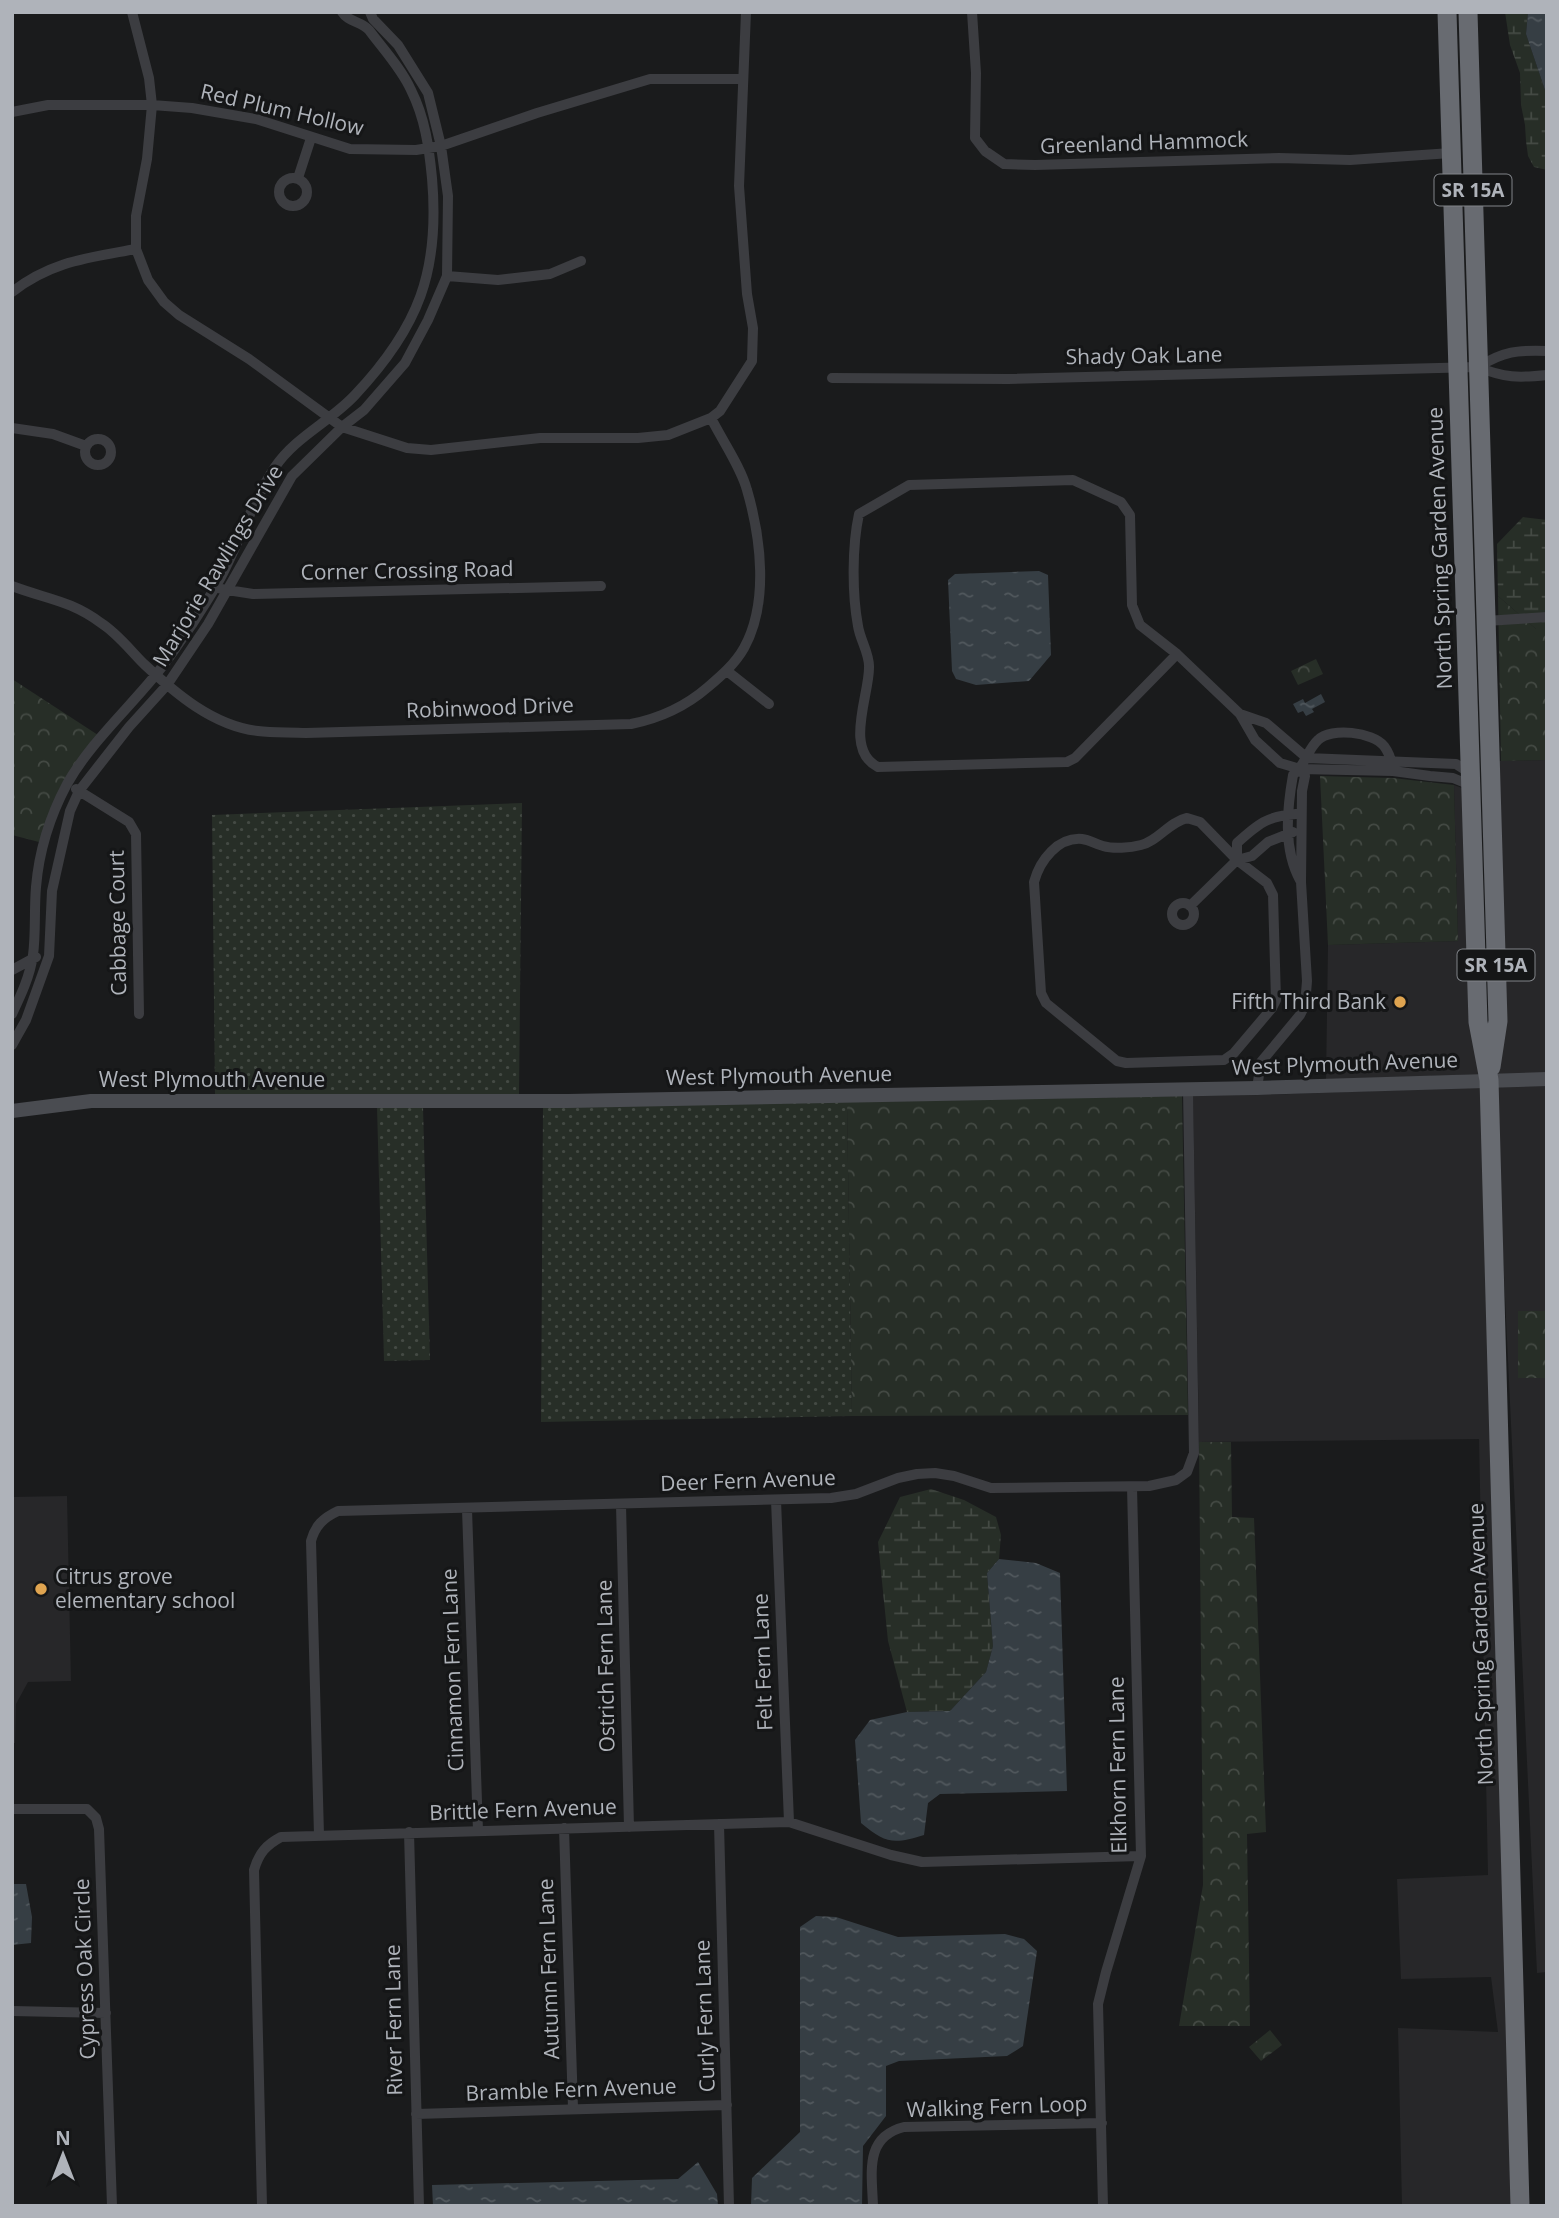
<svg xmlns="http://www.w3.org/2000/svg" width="1559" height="2218" viewBox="0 0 1559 2218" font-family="'Open Sans',sans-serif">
  <defs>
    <pattern id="grass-dots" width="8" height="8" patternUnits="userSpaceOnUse" patternTransform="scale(1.75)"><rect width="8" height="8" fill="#272e27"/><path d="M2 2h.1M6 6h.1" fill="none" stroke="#444a44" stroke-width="1.8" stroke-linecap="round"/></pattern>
    <pattern id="forest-crowns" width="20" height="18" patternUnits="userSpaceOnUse" patternTransform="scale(1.75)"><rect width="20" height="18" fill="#272e27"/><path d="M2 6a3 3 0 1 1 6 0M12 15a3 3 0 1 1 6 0" fill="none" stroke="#444a44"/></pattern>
    <pattern id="wetland-marsh" width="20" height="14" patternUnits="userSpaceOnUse" patternTransform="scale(1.75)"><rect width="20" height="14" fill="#272e27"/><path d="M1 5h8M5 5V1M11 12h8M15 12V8" fill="none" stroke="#444a44"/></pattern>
    <pattern id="water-ripples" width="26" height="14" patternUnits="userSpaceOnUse" patternTransform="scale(1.75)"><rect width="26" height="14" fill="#363e44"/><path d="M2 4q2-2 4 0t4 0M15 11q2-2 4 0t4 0" fill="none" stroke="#51585d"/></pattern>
  </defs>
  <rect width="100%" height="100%" fill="#1a1b1c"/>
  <path fill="#272729" d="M1547,760V1073L1496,1074V761Z
    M1454,785L1465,789L1483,1074L1326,1080L1328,945L1458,941Z
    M1547,1085V1311L1518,1312V1378H1547V1972L1537,1973L1495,1086Z
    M1484,1087L1515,2206H1402L1398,2028L1498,2032L1491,1977L1401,1979L1397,1879L1488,1875L1479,1439L1199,1442L1193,1096L1260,1095Z
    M67,1496L71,1681L28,1682L16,1704L15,1743H12V1497Z"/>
  <path fill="url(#grass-dots)" d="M522,803L519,1095H215L212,815Z
    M847,1102L852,1416L541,1422L543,1107Z
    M377,1107H423L430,1360L384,1361Z"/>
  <path fill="url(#forest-crowns)" d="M1498,596L1536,629H1547V760L1501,761Z
    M1316,659L1323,674L1298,685L1291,671Z
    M12,679L98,735L39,842L12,835Z
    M1320,776L1393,778L1454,785L1458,941L1328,945Z
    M1182,1096L1188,1415L852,1416L847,1102Z
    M1518,1311H1547V1378H1518Z
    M1199,1442H1231L1232,1517L1254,1518L1266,1832L1247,1834L1250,2026H1179L1203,1885Z
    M1270,2030L1282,2045L1261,2061L1249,2047Z"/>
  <path fill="url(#wetland-marsh)" d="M1505,12H1528L1526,34L1547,96V170L1534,167L1528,156L1526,141L1525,125L1521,105L1520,73L1510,45Z
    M1523,517L1547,520V629H1536L1498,596L1497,544Z
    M931,1489L964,1500L996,1517L1001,1535L999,1559L987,1573L993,1646L986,1672L950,1711L907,1712L888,1641L878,1542L900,1497Z"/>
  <path fill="url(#water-ripples)" d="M1528,12H1547V96L1526,34Z
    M1039,571L1048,575L1051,655L1029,681L976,685L956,679L952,671L948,580L955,574Z
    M1321,694L1325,702L1312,709L1314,712L1306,716L1303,711L1298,713L1293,704L1303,699L1305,703Z
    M999,1559L1036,1563L1060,1573L1067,1791L940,1794L928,1803L924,1835C893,1845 885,1843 861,1823L855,1740L870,1720L907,1712L950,1711L986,1672L993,1646L987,1573Z
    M12,1884H26L32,1917L31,1943L12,1945Z
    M816,1916L836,1917L898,1937L1005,1934L1024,1939L1037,1951L1023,2046L1007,2056L899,2061L886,2066V2116L863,2146L862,2206H751L752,2178L800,2132V1927Z
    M698,2162L717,2194L718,2206H433L432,2185L678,2179Z"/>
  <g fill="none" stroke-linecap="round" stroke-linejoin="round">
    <path stroke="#3c3d41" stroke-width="10" d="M132,12L149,78L152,105L147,159L136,216V249L148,280L164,302L179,315L249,359L342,427L407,448L431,450L540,438H638L668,435L711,418L720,411L752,361L753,328L747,294L739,186L746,12
      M972,12L976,73L975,138L985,151L1004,164L1035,165L1279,158L1350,160L1451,153
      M12,112L48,105H152L192,108L256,119L350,149L416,150L441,146L537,113L650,79H742
      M279 192a14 14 0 1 1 28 0a14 14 0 1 1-28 0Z
      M298,178L311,138
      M447,276L498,280L550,274L581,261
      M12,292C52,261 88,258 136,249
      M1478,367C1504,351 1517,350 1547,351
      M832,378L1008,379L1478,367C1504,378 1519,378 1547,375
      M12,428L53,434L86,446
      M85 452a13 13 0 1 1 26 0a13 13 0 1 1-26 0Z
      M1073,480L1121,502L1130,515L1132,605L1140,625L1177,654L1075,758L1067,762L878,767C844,750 869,696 869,668C870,654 860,640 858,626C852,594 852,546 859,514L909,485Z
      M12,586C46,599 70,600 101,623C117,633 130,650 144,664C175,693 213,726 258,731C273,733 290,732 306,733L631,724C661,718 685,707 708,687C721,676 735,664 744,648C769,603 761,538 747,490C741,467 722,440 711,418
      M221,589L253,594L601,586
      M1486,621L1547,617
      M1177,654L1240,714L1255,740L1280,763L1300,769L1393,771L1430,776L1453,778L1470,785
      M727,671L769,704
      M1240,714L1266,723L1307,758L1456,764L1470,773
      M76,789L129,822L136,834L139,1014
      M1187,818L1200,822L1237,860L1267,883L1273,895L1276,1000L1272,1008L1234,1053L1224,1060L1126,1063L1117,1061L1046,1003L1041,993L1034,882C1040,860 1058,837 1082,839C1090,840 1095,844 1103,846C1113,849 1130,848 1141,845C1158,841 1169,822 1187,818Z
      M1237,860V843C1258,824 1267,816 1296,814
      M1300,880C1283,849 1287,809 1293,775C1305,766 1307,750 1318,740C1331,727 1373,732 1384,746C1390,754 1392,762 1393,771
      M1172 914a11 11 0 1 1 22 0a11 11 0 1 1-22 0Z
      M1190,906L1237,860L1252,856L1268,842L1293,832
      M12,970L36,957
      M12,1014C21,995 30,976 33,955C36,933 34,910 36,887C39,851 50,816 67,784C89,745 124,713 153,678C168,661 180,641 193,623C204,605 216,588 225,569C242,535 254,499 275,467C295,437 331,421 355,395C419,327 440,271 432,178C429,147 425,118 411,90C401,68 383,49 369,30C361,21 348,22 342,12
      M12,1045L26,1020L49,956L52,891L70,811L79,791L129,727L167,685L208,624L292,476L342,427L364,410L405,363L428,320L447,276L448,196L441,146L428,93L398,45L373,19L370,12
      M1257,1088L1261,1062L1300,1015L1305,1005L1307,981L1301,882L1302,791L1305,776L1300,769
      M776,1500L789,1822
      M621,1505L629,1827
      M467,1509L478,1831
      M12,1809H87L96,1818L99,1829L112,2206
      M719,1824L729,2206
      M564,1828L573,2108
      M409,1832L419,2206
      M319,1835L311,1541C315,1526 323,1518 338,1511L831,1498L856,1494L898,1478L917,1474L935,1473L954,1476L991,1488L1149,1486L1176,1480L1187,1472L1194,1453L1188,1090
      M12,2011L106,2013
      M416,2114L727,2105
      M262,2206L254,1870C259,1853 266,1845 281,1837L789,1822L891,1855L922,1862L1141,1856
      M873,2206C872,2173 864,2137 904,2127L1102,2123
      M1103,2206L1098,2004L1106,1972L1141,1856L1132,1487"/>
    <path stroke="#4a4c51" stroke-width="14" d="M12,1111L91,1101H568L1257,1088L1547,1079"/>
    <path stroke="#686b71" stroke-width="19" d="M1447,12L1478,1022L1489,1080L1520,2206
      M1468,12L1498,1021L1491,1067"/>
  </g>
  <g fill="#dfa450" stroke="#151617" stroke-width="2.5">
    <circle cx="1400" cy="1002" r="7"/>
    <circle cx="41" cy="1589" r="7"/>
  </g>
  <g text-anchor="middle" stroke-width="6" stroke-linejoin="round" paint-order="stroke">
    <g fill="#151617" stroke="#818489" stroke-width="2">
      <rect x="1434.5" y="174.5" width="77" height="31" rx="5"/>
      <rect x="1457.5" y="949.5" width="77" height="31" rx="5"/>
    </g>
    <g font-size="19" font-weight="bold" fill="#afb3ba">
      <text x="1473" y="197">SR 15A</text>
      <text x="1496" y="972">SR 15A</text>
    </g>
    <g font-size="21" fill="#afb3ba" stroke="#151617">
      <text transform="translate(282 110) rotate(13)" y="7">Red Plum Hollow</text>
      <text transform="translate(1144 143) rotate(-2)" y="7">Greenland Hammock</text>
      <text transform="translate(1144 356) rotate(-1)" y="7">Shady Oak Lane</text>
      <text transform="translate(1440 548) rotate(-92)" y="7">North Spring Garden Avenue</text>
      <text transform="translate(218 566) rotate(-59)" y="7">Marjorie Rawlings Drive</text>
      <text transform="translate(407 571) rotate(-1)" y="7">Corner Crossing Road</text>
      <text transform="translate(490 708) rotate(-2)" y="7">Robinwood Drive</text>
      <text transform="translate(118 923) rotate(-91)" y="7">Cabbage Court</text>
      <text transform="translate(1345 1064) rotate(-2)" y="7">West Plymouth Avenue</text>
      <text transform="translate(779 1076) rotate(-1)" y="7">West Plymouth Avenue</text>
      <text x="212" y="1087">West Plymouth Avenue</text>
      <text transform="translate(748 1481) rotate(-2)" y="7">Deer Fern Avenue</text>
      <text transform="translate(1481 1644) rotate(-92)" y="7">North Spring Garden Avenue</text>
      <text transform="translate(763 1662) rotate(-92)" y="7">Felt Fern Lane</text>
      <text transform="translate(606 1666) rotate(-91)" y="7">Ostrich Fern Lane</text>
      <text transform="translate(453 1670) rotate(-92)" y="7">Cinnamon Fern Lane</text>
      <text transform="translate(1118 1765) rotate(-91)" y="7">Elkhorn Fern Lane</text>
      <text transform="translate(523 1810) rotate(-2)" y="7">Brittle Fern Avenue</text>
      <text transform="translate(85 1969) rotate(-92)" y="7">Cypress Oak Circle</text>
      <text transform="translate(549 1969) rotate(-92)" y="7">Autumn Fern Lane</text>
      <text transform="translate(705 2016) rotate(-92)" y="7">Curly Fern Lane</text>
      <text transform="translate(394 2020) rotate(-91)" y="7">River Fern Lane</text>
      <text transform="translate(571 2090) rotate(-2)" y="7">Bramble Fern Avenue</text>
      <text transform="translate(997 2107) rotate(-2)" y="7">Walking Fern Loop</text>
    </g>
    <g font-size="21" fill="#afb3ba" stroke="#151617" text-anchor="end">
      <text x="1386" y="1009">Fifth Third Bank</text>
      <text x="55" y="1584" text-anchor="start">Citrus grove<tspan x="55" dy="24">elementary school</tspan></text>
    </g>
  </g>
  <rect width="1559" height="2218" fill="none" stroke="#afb3ba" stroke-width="28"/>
  <g transform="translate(63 2155)" stroke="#151617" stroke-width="5" paint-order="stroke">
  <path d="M0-5L12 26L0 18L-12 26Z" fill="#afb3ba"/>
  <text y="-10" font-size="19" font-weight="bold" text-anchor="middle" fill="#afb3ba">N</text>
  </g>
</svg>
